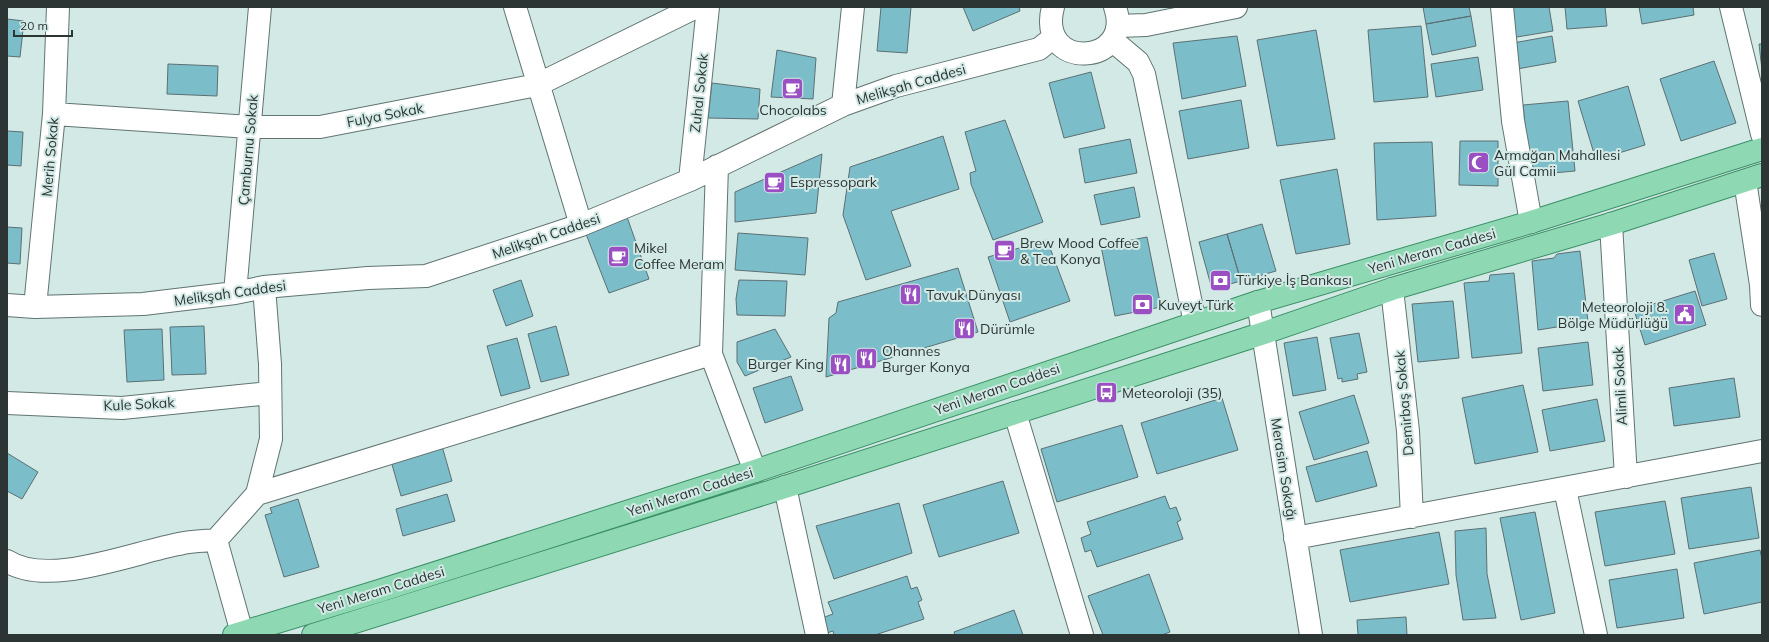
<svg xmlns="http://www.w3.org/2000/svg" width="1769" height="642" viewBox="0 0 1769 642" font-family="Mulish,sans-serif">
  <rect width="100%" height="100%" fill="#d2e9e5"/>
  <path fill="#7bbeca" stroke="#5c7074" d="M881,7H911L907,53L877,51Z
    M963,7H1019L1020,11L973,31Z
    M1423,7H1469L1471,16L1426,24Z
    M1506,7H1549L1553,31L1511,38Z
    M1565,7H1605L1607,26L1567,29Z
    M1639,7H1693L1694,15L1642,24Z
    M1471,16L1476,46L1432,55L1426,24Z
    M7,19L24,21L20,57L7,56Z
    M1421,26L1428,97L1374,102L1368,30Z
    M1316,30L1335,139L1277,146L1257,40Z
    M1237,36L1246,86L1182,99L1173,43Z
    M1552,36L1556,62L1517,69L1513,43Z
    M1759,44H1762V70Z
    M777,50L816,58L813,99L771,97Z
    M1478,57L1483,90L1436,97L1431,64Z
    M1714,61L1736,123L1681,141L1660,79Z
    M168,64L218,66L217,96L167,94Z
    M1091,72L1105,128L1064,138L1049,83Z
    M712,83L760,89L758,119L708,118Z
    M1628,86L1645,145L1596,160L1578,101Z
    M1241,100L1249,148L1188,159L1179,111Z
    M1568,101L1575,171L1530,175L1523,105Z
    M1005,120L1043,222L993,240L971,184L970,173L976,171L965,132Z
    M7,131L23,132L21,166L7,165Z
    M943,136L959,189L891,211L911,266L866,280L843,215L850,167Z
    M1130,139L1137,173L1085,183L1079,149Z
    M1460,141H1498V186L1459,185Z
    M1432,142L1436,216L1377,220L1374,143Z
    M822,154L816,213L735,222V192Z
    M1337,169L1350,244L1296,254L1280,180Z
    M1134,187L1140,217L1101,225L1094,195Z
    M627,217L649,279L609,293L586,234Z
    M1262,224L1276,271L1241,281L1227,234Z
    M7,227L22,228L20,264L7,263Z
    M738,233L808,238L805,275L735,270Z
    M1227,234L1241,281L1212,289L1199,242Z
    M1147,237L1161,307L1115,316L1101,246Z
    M1047,240L1070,301L1010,322L988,257Z
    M1580,251L1588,322L1538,330L1532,261L1554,258L1557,254Z
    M1714,253L1727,299L1702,306L1689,260Z
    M958,268L978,332L826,377L829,318L836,313L838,302Z
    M1514,273L1522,353L1472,358L1464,283L1489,281L1490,275Z
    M521,280L533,316L506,326L493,290Z
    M739,280L787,281L785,316L737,315L736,299Z
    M1695,291L1706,325L1645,345L1634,310Z
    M1453,301L1459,358L1418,362L1412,304Z
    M204,326L206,374L172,375L170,327Z
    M556,326L569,375L541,382L528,334Z
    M162,329L164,380L127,382L124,330Z
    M775,329L791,357L745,376L737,362V342Z
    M1359,333L1367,372L1357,374L1358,379L1342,382V378L1338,379L1330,338Z
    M1317,337L1326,390L1293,396L1284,343Z
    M517,338L530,388L501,396L487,346Z
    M1588,342L1593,385L1543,391L1538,348Z
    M791,376L803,410L765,423L753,388Z
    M1734,378L1740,417L1674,426L1669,388Z
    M1523,385L1538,452L1475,464L1462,398Z
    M1354,395L1369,443L1314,460L1299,412Z
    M1222,398L1238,450L1157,474L1141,423Z
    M1597,399L1605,441L1550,451L1542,410Z
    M1122,425L1138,477L1057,502L1041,449Z
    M442,446L452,481L401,496L391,461Z
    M1367,451L1377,486L1316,502L1306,467Z
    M7,453L38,472L22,499L7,491Z
    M1003,481L1019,533L939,557L923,505Z
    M1751,487L1759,538L1689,549L1681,498Z
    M447,494L455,521L403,536L396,509Z
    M1165,496L1170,509L1176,507L1181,520L1177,522L1183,539L1097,567L1091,550L1085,552L1081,538L1091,534L1087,522Z
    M298,499L319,567L284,577L265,515L272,513L270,508Z
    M1665,501L1675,554L1605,566L1595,512Z
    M899,503L912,553L834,579L816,526Z
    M1535,512L1555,613L1521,620L1500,518Z
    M1486,528L1487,574L1496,618L1463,620L1456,575L1455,531Z
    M1439,532L1449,584L1350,602L1340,550Z
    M1760,550L1762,559V602L1704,614L1694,563Z
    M1677,569L1684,618L1617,628L1609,580Z
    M1149,574L1170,632L1162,635H1103L1088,596Z
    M907,576L911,589L917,587L922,600L918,602L924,619L875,635H834L833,631L827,633L822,618L833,614L828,602Z
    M1014,610L1023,635H955L954,632Z
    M1406,617L1407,635H1358L1357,620Z"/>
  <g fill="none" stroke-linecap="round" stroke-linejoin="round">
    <defs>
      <path id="minor" d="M515,7L581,225
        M1053,7C1036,72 1135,66 1115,7
        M1502,7L1513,121L1531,222
        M1731,7L1762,134
        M1118,26L1146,25L1236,7
        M1112,40L1138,62L1144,74L1195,323
        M843,105L853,7
        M54,114L250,127H320L537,85L696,7
        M717,166L711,354L755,471
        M690,180L708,7
        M1745,181L1761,285L1762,305
        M1611,224L1626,477
        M1392,289L1408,431L1412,517
        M235,293L260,7
        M1258,302L1311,635
        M7,305L35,307L143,304L235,293L264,287L368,278L426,276L581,225L690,180L843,105L896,86L1039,49L1054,37
        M35,307L54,114L58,7
        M7,403L122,408L270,393
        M1015,413L1082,635
        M785,487L817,635
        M1565,489L1596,635
        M257,494L711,354
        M1295,538L1762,451
        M7,561C48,588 134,552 179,544C191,541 204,541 216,540
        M242,633L216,540L257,494L271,439L270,364L264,287"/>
      <path id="major" d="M234,635L379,591L755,471L1258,302L1531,222L1762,149
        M313,635L785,487L1264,333L1392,289L1611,224L1762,175"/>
    </defs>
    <use href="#minor" stroke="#607471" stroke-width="24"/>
    <use href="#major" stroke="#3b8f66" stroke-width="24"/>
    <use href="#minor" stroke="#fff" stroke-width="22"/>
    <use href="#major" stroke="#8ed9b3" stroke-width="22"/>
  </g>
  <defs>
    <symbol id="cafe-square" viewBox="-11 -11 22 22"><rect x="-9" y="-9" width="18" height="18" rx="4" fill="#9a50c2" stroke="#d2e9e5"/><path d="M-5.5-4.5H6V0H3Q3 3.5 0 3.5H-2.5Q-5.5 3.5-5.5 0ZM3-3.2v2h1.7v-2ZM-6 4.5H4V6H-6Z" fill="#fff"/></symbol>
    <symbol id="mosque-square" viewBox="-11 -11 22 22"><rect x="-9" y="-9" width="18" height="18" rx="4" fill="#9a50c2" stroke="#d2e9e5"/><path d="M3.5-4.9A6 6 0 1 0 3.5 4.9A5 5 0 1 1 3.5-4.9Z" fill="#fff"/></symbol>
    <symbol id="bank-square" viewBox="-11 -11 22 22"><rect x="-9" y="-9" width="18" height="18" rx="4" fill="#9a50c2" stroke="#d2e9e5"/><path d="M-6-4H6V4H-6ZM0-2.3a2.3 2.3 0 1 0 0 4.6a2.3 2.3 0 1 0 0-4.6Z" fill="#fff"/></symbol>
    <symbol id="restaurant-square" viewBox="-11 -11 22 22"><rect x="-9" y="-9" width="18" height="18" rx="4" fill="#9a50c2" stroke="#d2e9e5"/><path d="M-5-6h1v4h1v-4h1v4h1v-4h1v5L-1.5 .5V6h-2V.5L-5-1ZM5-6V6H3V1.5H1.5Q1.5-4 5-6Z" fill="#fff"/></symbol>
    <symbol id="civic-square" viewBox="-11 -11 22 22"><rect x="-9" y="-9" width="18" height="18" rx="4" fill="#9a50c2" stroke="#d2e9e5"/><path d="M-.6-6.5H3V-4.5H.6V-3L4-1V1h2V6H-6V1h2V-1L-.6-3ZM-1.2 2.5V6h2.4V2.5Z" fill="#fff"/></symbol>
    <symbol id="bus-square" viewBox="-11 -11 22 22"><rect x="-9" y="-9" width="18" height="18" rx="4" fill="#9a50c2" stroke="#d2e9e5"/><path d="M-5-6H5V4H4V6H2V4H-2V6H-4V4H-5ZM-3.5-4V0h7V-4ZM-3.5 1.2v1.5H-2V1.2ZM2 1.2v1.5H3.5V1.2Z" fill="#fff"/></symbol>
  </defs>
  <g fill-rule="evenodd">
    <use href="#cafe-square" x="780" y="76" width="25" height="25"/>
    <use href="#mosque-square" x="1466" y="150" width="25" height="25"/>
    <use href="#cafe-square" x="762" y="170" width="25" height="25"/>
    <use href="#cafe-square" x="992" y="238" width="25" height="25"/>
    <use href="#cafe-square" x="606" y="244" width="25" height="25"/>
    <use href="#bank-square" x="1208" y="268" width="25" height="25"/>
    <use href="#restaurant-square" x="898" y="282" width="25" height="25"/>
    <use href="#bank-square" x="1130" y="292" width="25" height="25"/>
    <use href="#civic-square" x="1672" y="302" width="25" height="25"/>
    <use href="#restaurant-square" x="952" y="316" width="25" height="25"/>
    <use href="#restaurant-square" x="854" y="346" width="25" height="25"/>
    <use href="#restaurant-square" x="828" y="352" width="25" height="25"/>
    <use href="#bus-square" x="1094" y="380" width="25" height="25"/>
  </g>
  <g text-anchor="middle" stroke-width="4" stroke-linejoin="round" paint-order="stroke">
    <g font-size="14" fill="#2d3534" stroke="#d2e9e5">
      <text transform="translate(911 84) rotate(-16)" y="5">Melikşah Caddesi</text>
      <text transform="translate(699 93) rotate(-84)" y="5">Zuhal Sokak</text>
      <text transform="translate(385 115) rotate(-11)" y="5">Fulya Sokak</text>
      <text transform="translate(248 150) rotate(-85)" y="5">Çamburnu Sokak</text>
      <text transform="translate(50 157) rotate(-85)" y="5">Merih Sokak</text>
      <text transform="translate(546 236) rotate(-19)" y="5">Melikşah Caddesi</text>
      <text transform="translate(1432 251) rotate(-16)" y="5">Yeni Meram Caddesi</text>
      <text transform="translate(230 293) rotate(-8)" y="5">Melikşah Caddesi</text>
      <text transform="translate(1620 386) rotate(-93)" y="5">Alimli Sokak</text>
      <text transform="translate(997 389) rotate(-19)" y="5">Yeni Meram Caddesi</text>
      <text transform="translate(1404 403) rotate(-95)" y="5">Demirbaş Sokak</text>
      <text transform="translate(139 404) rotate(-3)" y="5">Kule Sokak</text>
      <text transform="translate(1284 469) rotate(81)" y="5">Merasim Sokağı</text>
      <text transform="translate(690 492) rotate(-18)" y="5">Yeni Meram Caddesi</text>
      <text transform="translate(381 590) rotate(-17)" y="5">Yeni Meram Caddesi</text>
    </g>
    <g font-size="14" fill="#2d3534" stroke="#d2e9e5" text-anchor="start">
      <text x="793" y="115" text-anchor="middle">Chocolabs</text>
      <text x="1494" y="160">Armağan Mahallesi<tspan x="1494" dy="16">Gül Camii</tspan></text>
      <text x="790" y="187">Espressopark</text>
      <text x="1020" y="248">Brew Mood Coffee<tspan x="1020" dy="16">&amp; Tea Konya</tspan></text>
      <text x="634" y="253">Mikel<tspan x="634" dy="16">Coffee Meram</tspan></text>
      <text x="1236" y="285">Türkiye İş Bankası</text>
      <text x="926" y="300">Tavuk Dünyası</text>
      <text x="1158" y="310">Kuveyt Türk</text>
      <text x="1668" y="312" text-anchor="end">Meteoroloji 8.<tspan x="1668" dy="16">Bölge Müdürlüğü</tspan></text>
      <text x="980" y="334">Dürümle</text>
      <text x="882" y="356">Ohannes<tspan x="882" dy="16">Burger Konya</tspan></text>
      <text x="824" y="369" text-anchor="end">Burger King</text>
      <text x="1122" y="398">Meteoroloji (35)</text>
    </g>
  </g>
  <rect width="1769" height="642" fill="none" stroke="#2d3534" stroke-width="16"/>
  <path d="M14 30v6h58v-6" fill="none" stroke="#2d3534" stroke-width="2"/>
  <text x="20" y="30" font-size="12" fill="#2d3534" stroke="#d2e9e5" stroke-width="3" paint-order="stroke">20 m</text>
</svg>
